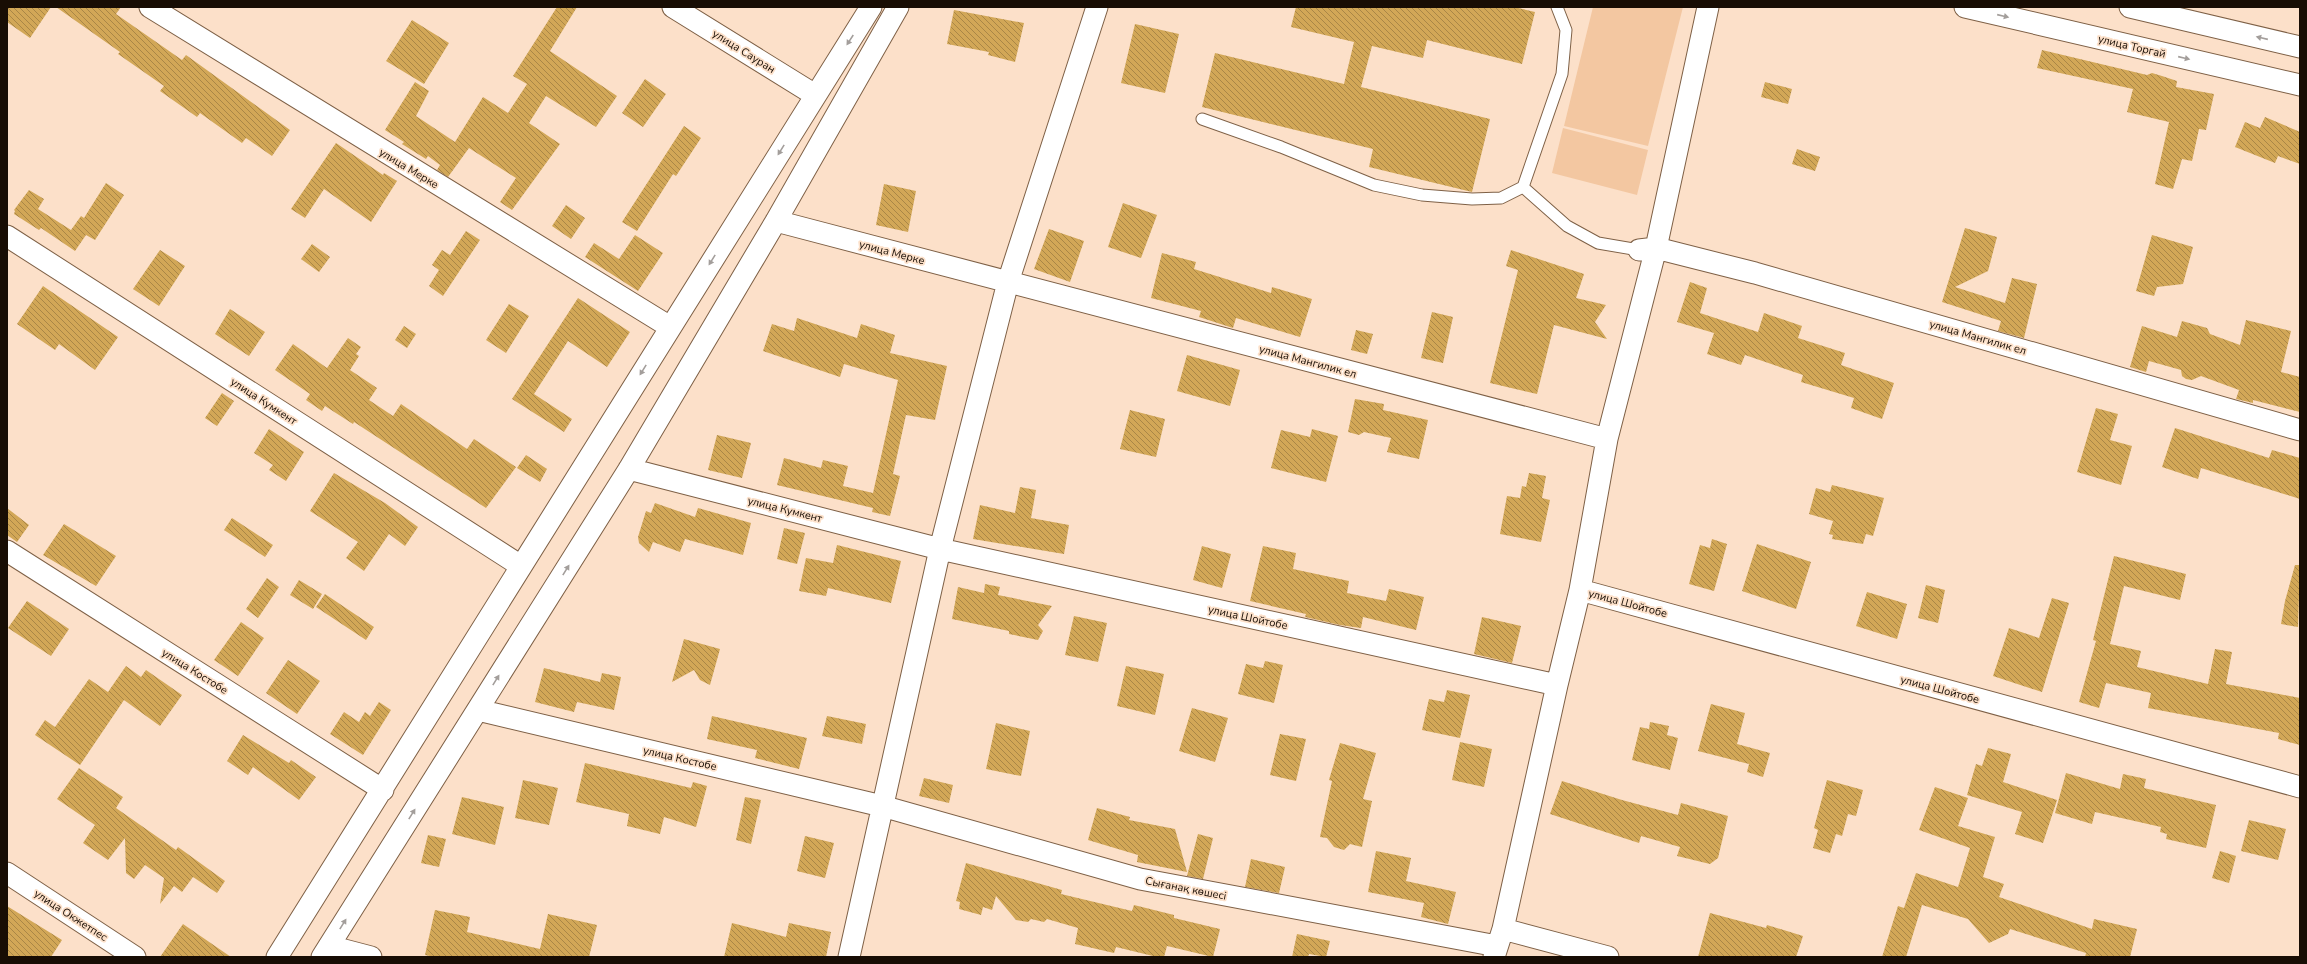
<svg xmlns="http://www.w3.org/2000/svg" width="2307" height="964" viewBox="0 0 2307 964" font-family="'Nunito Sans',sans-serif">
  <defs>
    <pattern id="building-back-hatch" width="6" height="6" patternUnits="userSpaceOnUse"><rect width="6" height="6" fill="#d2a757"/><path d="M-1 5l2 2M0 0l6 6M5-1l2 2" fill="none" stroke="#a98646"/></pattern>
  </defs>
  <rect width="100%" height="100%" fill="#fce0c9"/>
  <path fill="#f3c7a1" d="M1593,7H1683L1648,146L1564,126Z
    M1563,128L1648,150L1637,195L1552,173Z"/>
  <path fill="url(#building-back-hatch)" d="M7,7H51L30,38L7,22Z
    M56,7H121L116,14L182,60L186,55L290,130L272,156L246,138L242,143L200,113L197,117L160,91L164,86L118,54L120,52Z
    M557,7H577L550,51L617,96L596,127L546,96L529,123L560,144L512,210L500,202L516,178L469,148L448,177L437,170L440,165L428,156L426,159L402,144L404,142L385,130L415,82L429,91L416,116L455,142L483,97L508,113L527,84L513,76Z
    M1296,7H1514L1535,12L1522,64L1427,40L1423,58L1372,46L1361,87L1490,119L1472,192L1369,167L1373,149L1202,107L1215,53L1344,84L1354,42L1291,27Z
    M954,10L1024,23L1015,62L988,55L989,52L947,44Z
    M412,20L449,43L424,84L386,61Z
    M1135,24L1179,34L1165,93L1121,83Z
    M2042,50L2147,75L2152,73L2162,76L2177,81L2176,87L2214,94L2206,130L2199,129L2192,161L2182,159L2173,189L2155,184L2169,122L2127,112L2133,89L2037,68Z
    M645,79L666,94L643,127L622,113Z
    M1765,82L1792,89L1788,104L1761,97Z
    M2265,117L2300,132V164L2278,156L2275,163L2235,147L2245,122L2260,128Z
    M684,126L701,138L676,176L673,174L637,231L622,222Z
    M336,143L383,175L384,173L397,181L371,222L324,189L305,218L291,209Z
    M1797,149L1820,157L1815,171L1792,164Z
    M106,183L124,195L95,240L86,235L75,251L41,228L39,230L14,214L15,211L14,210L29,190L44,199L38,209L71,230L81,216L84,218Z
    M884,184L916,191L908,232L876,225Z
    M1123,203L1157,215L1141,258L1108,247Z
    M566,205L585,218L571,239L552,226Z
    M1965,228L1997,237L1988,271L1955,287L2005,303L2012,278L2037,284L2024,338L1998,331L2001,321L1942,302Z
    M1049,229L1084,241L1070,282L1034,269Z
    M466,231L480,240L443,296L429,286L439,270L432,265L442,250L450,255Z
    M635,235L663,253L638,291L585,257L594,243L619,259Z
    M2152,235L2193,247L2183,284L2157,287L2154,296L2136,291Z
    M312,244L330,257L319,272L301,259Z
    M160,250L185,266L159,306L133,289Z
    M1511,250L1584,274L1576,298L1606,305L1595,322L1607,339L1554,325L1537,394L1490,383L1518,270L1506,266Z
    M1162,253L1196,262L1194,269L1271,293L1272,287L1312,299L1300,337L1236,318L1233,328L1199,317L1201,311L1151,298Z
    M1690,282L1707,288L1700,313L1758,332L1764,313L1802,326L1798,338L1845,353L1841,365L1894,383L1882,419L1851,408L1854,398L1801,382L1803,375L1745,355L1741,365L1707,354L1714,333L1677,322Z
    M43,286L118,337L95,370L59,344L55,350L17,324Z
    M578,298L630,332L607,367L568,341L534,394L572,419L564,432L512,399Z
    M509,304L529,316L506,353L486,340Z
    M230,309L265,332L249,356L215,334Z
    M1432,312L1453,317L1443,363L1421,358Z
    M797,318L857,338L861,324L895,335L890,353L947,366L935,420L906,415L893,474L900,476L890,516L872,512L873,508L777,485L784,458L821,468L823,460L848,466L843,486L873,493L898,380L844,364L840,377L763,351L772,324L794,331Z
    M2246,320L2291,331L2281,372L2300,377V412L2253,400V403L2236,399L2239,390L2201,376L2192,380L2186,379L2182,376L2181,370L2149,361L2146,372L2130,367L2142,326L2177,337L2182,321L2207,328L2210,334L2240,345Z
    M404,326L416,334L407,348L395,340Z
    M1356,330L1373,334L1367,354L1351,350Z
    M348,338L361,347L356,354L359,356L350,370L377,388L369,400L393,416L401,404L467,449L474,439L516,467L486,508L354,422L353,424L325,406L322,411L306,400L310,394L275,370L293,344L327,368Z
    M1187,355L1240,370L1230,406L1177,391Z
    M222,393L234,401L217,426L205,418Z
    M1355,399L1384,404L1383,410L1428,420L1419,459L1387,452L1391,438L1364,432L1359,435L1348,432Z
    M2096,408L2118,414L2110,440L2132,446L2121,485L2077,472Z
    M1130,410L1165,419L1156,457L1120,449Z
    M2175,428L2269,458L2272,450L2300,458V499L2201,468L2198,479L2162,467Z
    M269,429L304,452L286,481L269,470L273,465L254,453Z
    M1312,429L1338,436L1326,482L1271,468L1281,430L1310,437Z
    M717,435L751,443L742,478L708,470Z
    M526,455L547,469L540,482L517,468Z
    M334,473L385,503L418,527L405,546L389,534L364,571L346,558L358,542L310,511Z
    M1529,473L1546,476L1542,498L1550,500L1541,542L1500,534L1507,496L1520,498L1522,486L1526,487Z
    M1832,485L1884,498L1873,536L1866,534L1863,544L1832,539L1833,535L1829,534L1833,521L1809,514L1816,488L1830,492Z
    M1020,487L1036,490L1031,518L1069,525L1064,554L973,539L980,505L1015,513Z
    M655,503L695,517L698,508L751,523L743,555L685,539L680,552L653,542L649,552L639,543L638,537L646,511L651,513Z
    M7,508L29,525L17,542L7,535Z
    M232,518L273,545L265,557L224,530Z
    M64,524L116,556L96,586L43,555Z
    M784,528L805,533L797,564L777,559Z
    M1712,539L1727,544L1714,591L1689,584L1700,545L1710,548Z
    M1757,544L1811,562L1796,609L1742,591Z
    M837,545L901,561L891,603L828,588L826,596L799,591L806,558L833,563Z
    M1202,546L1231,554L1222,588L1193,580Z
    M1263,546L1296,553L1293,569L1349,581L1347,593L1386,601L1389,589L1424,597L1416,630L1363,617L1361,628L1340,625L1305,617L1306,614L1250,601Z
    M2114,556L2186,574L2180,600L2124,586L2110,644L2141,651L2137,667L2208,684L2215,649L2232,652L2226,684L2300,698V745L2278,739L2279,733L2148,708L2151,693L2106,683L2099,708L2079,702L2096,641L2093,640Z
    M2295,565H2300L2298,627L2281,624L2285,601Z
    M267,578L279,587L258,618L246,609Z
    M299,580L322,594L313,609L290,595Z
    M985,584L1000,587L998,595L1052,606L1038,625L1043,631L1038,640L1009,634V631L952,619L958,587L984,593Z
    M1926,585L1945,590L1938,623L1918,618Z
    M1867,592L1907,604L1897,639L1856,626Z
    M325,594L374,627L366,640L316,607Z
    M2052,598L2069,603L2042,692L1993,676L2009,628L2039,638Z
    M27,601L69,629L51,656L8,628Z
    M1074,616L1107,623L1098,662L1065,655Z
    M1482,617L1521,626L1512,663L1474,654Z
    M241,622L264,638L238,676L214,660Z
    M684,639L720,649L710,685L700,680L694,670L672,682Z
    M288,660L320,681L297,714L266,693Z
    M1265,661L1283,665L1274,703L1238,694L1246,664L1263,668Z
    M126,666L141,677L146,670L182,695L160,726L124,700L80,765L35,735L45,720L55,727L89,679L108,692Z
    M1126,666L1164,674L1155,715L1117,706Z
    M544,668L600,682L602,673L621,677L614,710L577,702L574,712L535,702Z
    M1447,690L1470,695L1460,738L1422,730L1429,699L1444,702Z
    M379,702L391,710L363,755L330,734L344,712L359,722L365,712L370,716Z
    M1711,704L1745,713L1737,744L1770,753L1763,777L1747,772L1749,764L1698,751Z
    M1192,708L1228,718L1215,762L1179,751Z
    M712,716L807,738L799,769L755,758L757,750L707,739Z
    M827,716L866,724L862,744L822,736Z
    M1650,722L1669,726L1667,735L1678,738L1670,770L1632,760L1640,727L1649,729Z
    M996,723L1030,731L1021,776L986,769Z
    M1280,734L1306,739L1296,781L1270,775Z
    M243,735L289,763L291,760L316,777L299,800L253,767L248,775L227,761Z
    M1460,742L1492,749L1484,787L1452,780Z
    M1340,743L1376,753L1363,799L1372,801L1362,847L1350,844L1344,850L1334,847L1327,838L1320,837L1332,781L1329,780Z
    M1988,748L2011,754L2003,782L2057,800L2043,843L2015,834L2022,812L1967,795L1976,764L1982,766Z
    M585,763L691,788L693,782L707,786L696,827L664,817L660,834L627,826L629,814L576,802Z
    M79,768L123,797L116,808L176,850L178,847L225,881L217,893L193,877L182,892L174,886L160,904L164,878L145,865L134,879L126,873L125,838L108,860L83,843L95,825L57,799Z
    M2066,773L2120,789L2123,774L2146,779L2144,788L2216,805L2206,848L2166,839L2167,834L2160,832L2161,827L2095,812L2092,824L2055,813Z
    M924,778L953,785L949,803L919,796Z
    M523,780L558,788L549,825L515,818Z
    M1827,780L1863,790L1856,816L1848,814L1842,836L1836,834L1830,853L1813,848L1818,830L1814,828Z
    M1562,781L1622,800L1678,815L1681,803L1728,816L1718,858L1710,864L1677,856L1680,847L1641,836L1639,843L1550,814Z
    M1935,787L1968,798L1958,826L1995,837L1983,877L2004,884L1999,897L2092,929L2094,919L2137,929L2130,957H2085L2086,953L2010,929L2008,934L1989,943L1968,919L1922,905L1906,957H1882L1898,906L1904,908L1916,873L1958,887L1970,848L1919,830Z
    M462,797L504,807L495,845L452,834Z
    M745,797L761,800L751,844L736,840Z
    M1097,808L1130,817L1129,820L1175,829L1187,872L1137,862L1138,855L1088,840Z
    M2249,820L2286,829L2278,860L2241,851Z
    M1198,834L1213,838L1203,879L1187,876Z
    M428,835L446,839L439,867L421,863Z
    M805,836L834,843L825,878L797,871Z
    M1376,851L1411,858L1406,881L1456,892L1448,924L1421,917L1424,903L1368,892Z
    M2220,851L2236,856L2229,883L2212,878Z
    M1251,859L1285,867L1279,893L1245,887Z
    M966,863L1062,890L1061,894L1132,911L1134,905L1174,915V918L1220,929L1213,957L1167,946L1164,957H1157L1116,947L1114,953L1075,944L1078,928L1047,919L1044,922L1031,919L1028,922L1016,920L996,896L992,910L983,907L981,915L959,909L960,902L956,901Z
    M7,906L62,940L51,957H7Z
    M435,910L470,917L467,932L540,949L548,914L597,925L589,957H434L425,955Z
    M1710,913L1766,928L1767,925L1803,936L1796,957H1698Z
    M732,923L786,937L789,923L831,932L826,957H724Z
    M183,924L231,957H160Z
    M1297,934L1330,941L1326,957L1309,954L1308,957H1292Z"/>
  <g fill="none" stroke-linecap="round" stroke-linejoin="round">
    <defs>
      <path id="lane" d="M1202,119L1281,147L1374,185L1422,195L1472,199L1501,198L1523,187L1562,74L1566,30L1557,7
        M1523,187L1567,226L1598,243L1639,250"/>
      <path id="street" d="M150,7L670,327
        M673,7L815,95
        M1965,7L2300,85
        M2130,7L2300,47
        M776,221L1607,439
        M7,236L521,566
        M1639,250L1656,248L1755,273L2300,430
        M629,469L940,549L1557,685
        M7,551L383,790
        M1580,590L2300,787
        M478,710L882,806L1140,879L1497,946
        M7,873L135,957
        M1503,929L1608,957
        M329,946L371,957
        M277,957L871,7
        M322,957L629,469L776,221L898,7
        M849,957L940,549L1008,282L1097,7
        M1494,957L1503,929L1557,685L1580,590L1607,439L1656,248L1708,7"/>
    </defs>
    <use href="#lane" stroke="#7e6046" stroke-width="13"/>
    <use href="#street" stroke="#7e6046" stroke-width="23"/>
    <use href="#lane" stroke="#fff" stroke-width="11"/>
    <use href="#street" stroke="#fff" stroke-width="21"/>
  </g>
  <defs><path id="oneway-solid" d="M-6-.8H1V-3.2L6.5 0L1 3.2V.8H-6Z"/></defs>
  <g fill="#a39e9b">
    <use href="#oneway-solid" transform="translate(2003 16) rotate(13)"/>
    <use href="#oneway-solid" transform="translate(2262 38) rotate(-167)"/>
    <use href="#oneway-solid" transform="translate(850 40) rotate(123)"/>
    <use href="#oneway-solid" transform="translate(2184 58) rotate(13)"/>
    <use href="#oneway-solid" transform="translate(781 150) rotate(122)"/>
    <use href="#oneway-solid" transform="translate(712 260) rotate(122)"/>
    <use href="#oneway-solid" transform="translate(643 370) rotate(122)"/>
    <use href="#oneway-solid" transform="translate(566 570) rotate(-58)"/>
    <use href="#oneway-solid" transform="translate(496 680) rotate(-58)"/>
    <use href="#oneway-solid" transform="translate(412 814) rotate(-58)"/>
    <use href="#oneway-solid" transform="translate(343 924) rotate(-58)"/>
  </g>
  <g text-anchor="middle" stroke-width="3.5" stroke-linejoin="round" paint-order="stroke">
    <g font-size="11" fill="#180d04" stroke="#fce0c9">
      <text transform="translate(2132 46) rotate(13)" y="4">улица Торгай</text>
      <text transform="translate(744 51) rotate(32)" y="4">улица Сауран</text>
      <text transform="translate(409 168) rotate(31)" y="4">улица Мерке</text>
      <text transform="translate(892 252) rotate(15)" y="4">улица Мерке</text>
      <text transform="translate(1978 337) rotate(16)" y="4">улица Мангилик ел</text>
      <text transform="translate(1308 361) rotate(15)" y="4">улица Мангилик ел</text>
      <text transform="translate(264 401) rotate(33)" y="4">улица Кумкент</text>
      <text transform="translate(785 509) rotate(14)" y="4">улица Кумкент</text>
      <text transform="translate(1628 603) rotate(15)" y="4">улица Шойтобе</text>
      <text transform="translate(1248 617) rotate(12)" y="4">улица Шойтобе</text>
      <text transform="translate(195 671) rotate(32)" y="4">улица Костобе</text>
      <text transform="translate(1940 689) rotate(15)" y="4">улица Шойтобе</text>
      <text transform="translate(680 758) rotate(13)" y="4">улица Костобе</text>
      <text transform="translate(1186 888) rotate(11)" y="4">Сығанақ көшесі</text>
      <text transform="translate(71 915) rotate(33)" y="4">улица Окжетпес</text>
    </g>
  </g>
  <rect width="2307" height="964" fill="none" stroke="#180d04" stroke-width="16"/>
</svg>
